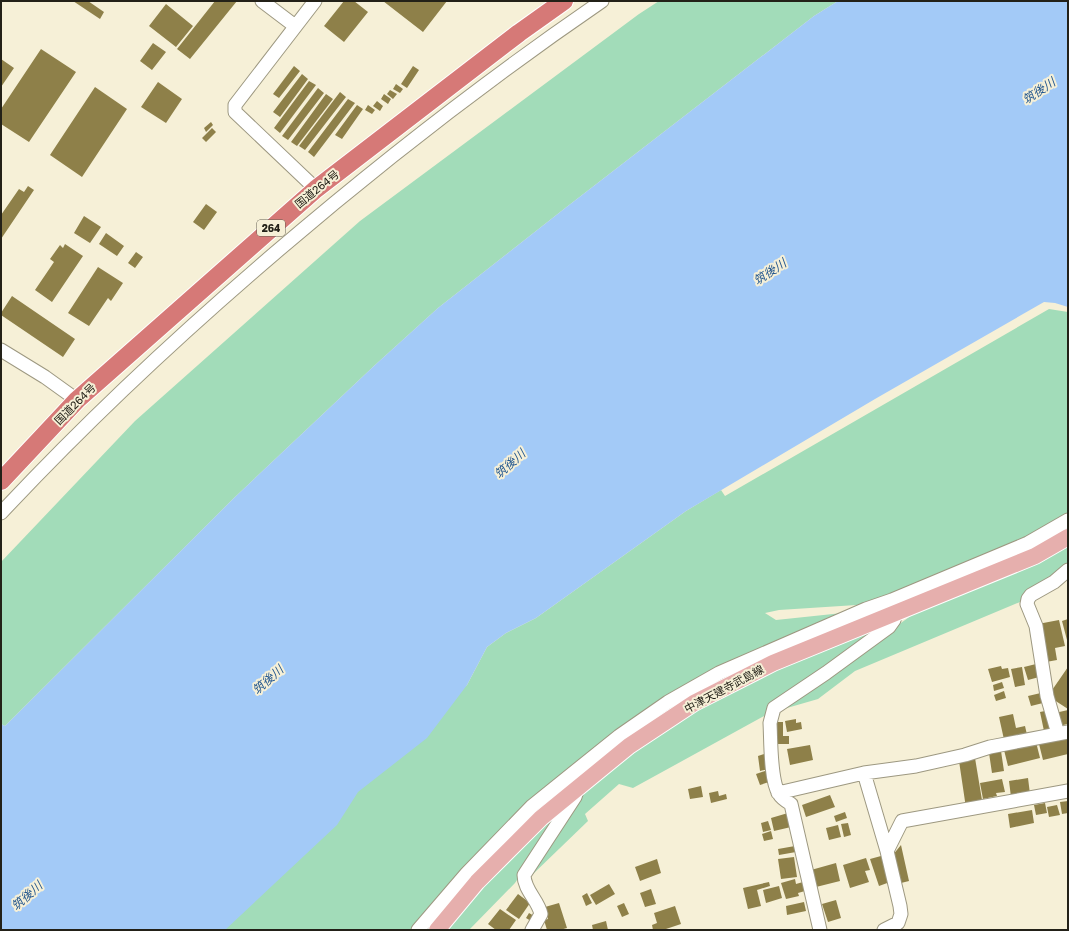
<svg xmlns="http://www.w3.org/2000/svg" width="1069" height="931" viewBox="0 0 1069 931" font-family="'Golos Text','Noto Sans JP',sans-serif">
  <rect width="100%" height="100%" fill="#f6f0d7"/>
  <path fill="#a2dcb9" d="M659,1H838L814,16L564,209L438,308L375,365L235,497L5,726L1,724V562L135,421L360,221L639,14Z
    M1049,309L1068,312V517L1026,541L872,604L779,610L765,613L776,620L852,612L716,671L529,804L414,930H217L359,768L467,685L487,647L506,633L536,618L686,511L721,490L725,496Z
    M1068,545V565L1061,573L1024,593L1020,602L855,671L818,699L780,710L912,615Z
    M886,625L766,715L633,788L619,784L585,814L588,821L532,875L589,786L639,746L704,705L782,665Z
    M568,803L515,883L469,930H445L482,885Z"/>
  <path fill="#a3caf7" d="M838,1H1068V307L1055,303L1044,302L875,399L686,511L536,618L506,633L487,647L467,685L427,738L358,792L337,825L225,930H1V724L5,726L235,497L375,365L438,308L564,209L814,16Z"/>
  <path fill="#8e8049" d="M73,1H88L104,12L100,19Z
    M215,1H237L190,59L177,49Z
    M344,1H354L368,12L344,42L324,26Z
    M383,1H447L423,32Z
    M166,4L193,26L176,47L149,26Z
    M153,43L166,52L152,70L140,61Z
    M41,49L76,72L29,142L1,124V109Z
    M1,59L14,68L1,87Z
    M294,66L300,71L279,98L273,94Z
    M413,66L419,70L407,88L401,84Z
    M302,74L308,79L280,117L273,112Z
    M309,81L316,85L280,133L274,128Z
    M158,82L182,99L166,123L141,107Z
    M396,84L403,89L400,93L393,89Z
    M95,87L127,109L82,177L50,155Z
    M318,88L324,93L288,140L282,136Z
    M390,90L397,94L393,99L387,94Z
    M340,92L346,97L305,150L299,146Z
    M326,94L333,99L297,146L291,142Z
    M384,94L391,99L388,104L381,99Z
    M348,99L355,103L314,157L308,152Z
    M377,101L383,106L380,111L373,106Z
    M357,105L363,109L342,139L335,135Z
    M368,105L375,110L372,114L365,110Z
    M211,122L213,125L206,132L204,128Z
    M212,128L216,132L206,142L202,138Z
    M28,186L34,190L1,239V215L19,189L24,192Z
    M206,204L217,212L204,230L193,222Z
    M84,216L101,227L90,243L74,233Z
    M106,233L124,246L117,256L99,244Z
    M65,244L83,256L52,302L35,290L54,262L50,259L60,245L63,248Z
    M136,252L143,257L135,268L128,263Z
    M98,267L123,283L111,301L108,298L89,326L68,313Z
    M12,296L75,339L63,357L1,315V313Z
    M1068,619V640H1067L1062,621Z
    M1059,620L1065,646L1055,648L1057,660L1046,662L1038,624Z
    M1040,663L1043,676L1028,680L1024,667Z
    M1001,666L1002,669L1008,668L1010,677L992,682L988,669Z
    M1022,667L1025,685L1015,687L1011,669Z
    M1068,667V709L1048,696Z
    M1002,682L1004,688L994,691L993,685Z
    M1004,691L1006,698L996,701L994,695Z
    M1045,692L1047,702L1031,706L1028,696Z
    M1050,710L1054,729L1044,731L1040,712Z
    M1068,710V724L1058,726L1055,713Z
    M1013,714L1016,728L1025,726L1028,739L1005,744L999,717Z
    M796,719V723L801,722L802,729L787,732L785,721Z
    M777,722H783V736H789V744H776Z
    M1068,733V754L1043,760L1038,740Z
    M1036,742L1040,758L1008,766L1004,750Z
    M810,745L813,760L790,765L787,749Z
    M1001,751L1004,771L992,773L989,753Z
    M767,753L769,769L760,771L758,756Z
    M975,758L983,806L966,808L959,761Z
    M768,770L772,781L760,785L756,774Z
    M1028,778L1030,794L1011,797L1009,781Z
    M1002,779L1005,792L996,793L997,796L983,799L980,783Z
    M701,786L703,797L690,799L688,789Z
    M718,791L719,796L726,794L727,799L711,803L709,793Z
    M830,795L835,807L806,817L802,805Z
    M1068,801V813L1062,814L1060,802Z
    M1045,803L1047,813L1036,815L1034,805Z
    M1057,805L1060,815L1049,817L1047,807Z
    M1032,810L1034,823L1010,828L1008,814Z
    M845,812L847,818L836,822L834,816Z
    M788,813L791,827L774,831L771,818Z
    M768,821L771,830L763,832L761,823Z
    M848,823L851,835L844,837L841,824Z
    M838,825L841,837L829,840L826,828Z
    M771,831L773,839L764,841L762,834Z
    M901,845L909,881L897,884L892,856Z
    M795,846L796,852L779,855L778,849Z
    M881,856L890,882L879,886L870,859Z
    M794,857L797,877L781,879L778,859Z
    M866,858L870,870L865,871L869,882L850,888L843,865Z
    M657,859L661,873L640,881L635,867Z
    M836,863L840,881L816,887L811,870Z
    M795,879L796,884L803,882L805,891L798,893L799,896L786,899L781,883Z
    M769,882L770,886L757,890L761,906L748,909L743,888Z
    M609,884L615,894L596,905L590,895Z
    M779,886L782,898L766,903L763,890Z
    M651,889L656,904L645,907L640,893Z
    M587,893L592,903L586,906L582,896Z
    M518,894L530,903L519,919L506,910Z
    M836,900L841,918L828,922L822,904Z
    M804,902L806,911L787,915L786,906Z
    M559,903L567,928L560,930H547L544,920L548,919L545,907Z
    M624,903L629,914L622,917L617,906Z
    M675,906L681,924L663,930H653L652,925L657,923L654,913Z
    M500,909L516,920L509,930H496L488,924Z
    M529,913L534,916L531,921L526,918Z
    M606,921L608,930H593L592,925Z"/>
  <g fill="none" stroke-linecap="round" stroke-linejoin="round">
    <defs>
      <path id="minor" d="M262,1L295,26
        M315,1L235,105V112L316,189
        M1,350L45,377L77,400
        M1,513C87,421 179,335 275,253C379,164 488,79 602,1
        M1058,734L1047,696L1036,626L1027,604L1028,599L1031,595L1054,582L1068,570
        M864,773L887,851L900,906L901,914L898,923L884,930
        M778,793L864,773L916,766L965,755L990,747L1068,732
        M887,851L902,821L1068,791
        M418,930L467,873L532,806L619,736L668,702L719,673L866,609L892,600L1028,543L1068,520
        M532,930L541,914C538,900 524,890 524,875L575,797L578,788
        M820,930L791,804C786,801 782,799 779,794C770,780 771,740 770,723L774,708L826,673L889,627L894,620L896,612"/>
      <path id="major" d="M437,930L477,882L541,818L629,746L694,703L773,663L1035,556L1068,537"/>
      <path id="highway" d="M1,481L77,400L316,189L519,33L564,1"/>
    </defs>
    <use href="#minor" stroke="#9d9881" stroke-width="15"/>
    <use href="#major" stroke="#fff" stroke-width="18"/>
    <use href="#highway" stroke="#fff" stroke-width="20"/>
    <use href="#minor" stroke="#fff" stroke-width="13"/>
    <use href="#major" stroke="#e6afad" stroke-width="16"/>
    <use href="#highway" stroke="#d67977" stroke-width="18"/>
  </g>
  <g text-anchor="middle" stroke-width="4" stroke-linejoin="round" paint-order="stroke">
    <rect fill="#f6f0d7" stroke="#625f51" stroke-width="1" x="257" y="220" width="28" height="16" rx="3"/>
    <g font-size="10" font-weight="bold" fill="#232118">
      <text x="271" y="232">264</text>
    </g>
    <g font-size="11" fill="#232118" stroke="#f6f0d7">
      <text transform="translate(317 189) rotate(-39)" y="4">国道264号</text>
      <text transform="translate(75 404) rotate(-45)" y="4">国道264号</text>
      <text transform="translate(724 689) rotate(-28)" y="4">中津天建寺武島線</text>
    </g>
    <g font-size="12" font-style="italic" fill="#22568e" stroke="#f6f0d7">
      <text transform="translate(1039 91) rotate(-34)" y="4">筑後川</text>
      <text transform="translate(770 272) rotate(-34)" y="4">筑後川</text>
      <text transform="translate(510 464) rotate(-42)" y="4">筑後川</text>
      <text transform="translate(268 680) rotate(-42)" y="4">筑後川</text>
      <text transform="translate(27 896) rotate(-42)" y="4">筑後川</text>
    </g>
  </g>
  <rect width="1069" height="931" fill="none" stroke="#232118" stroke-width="4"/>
</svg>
